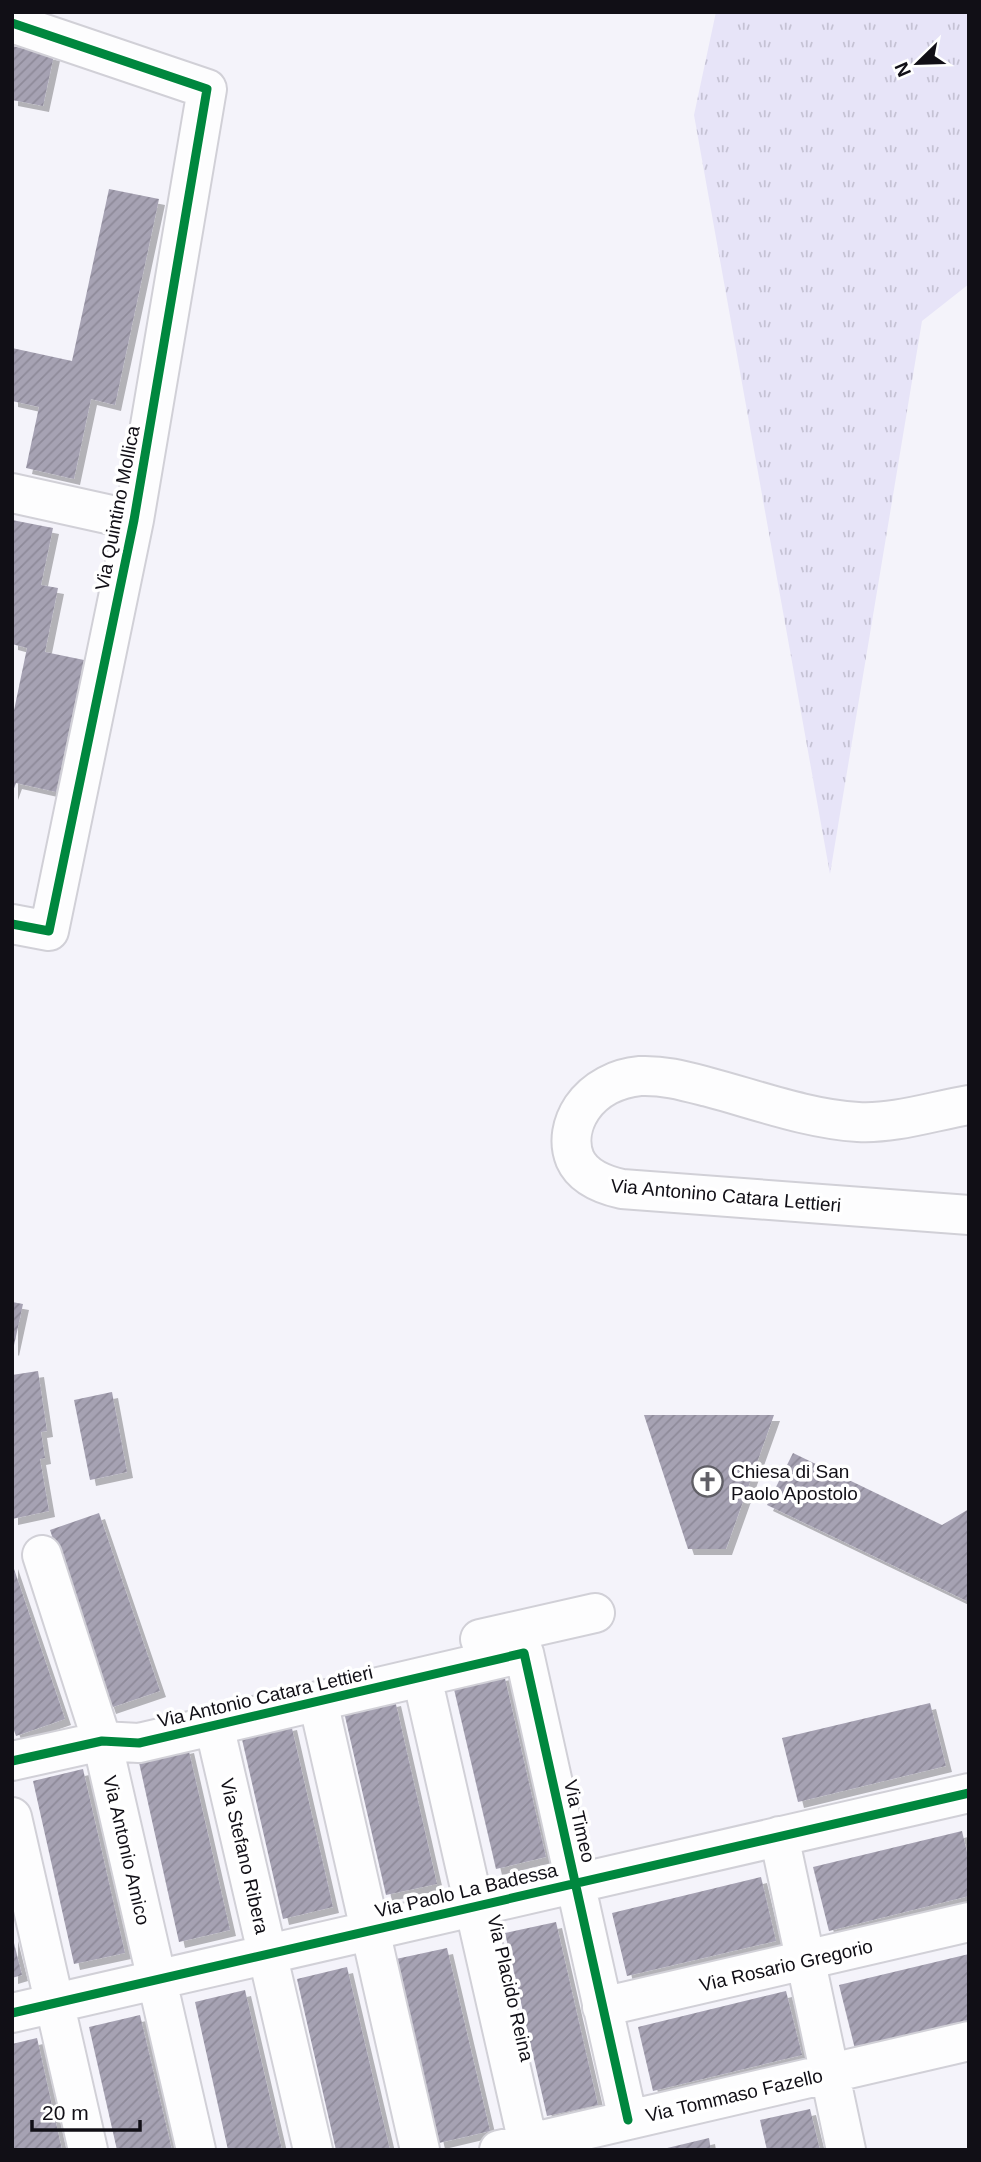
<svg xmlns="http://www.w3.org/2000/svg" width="981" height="2162" viewBox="0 0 981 2162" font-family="Helvetica,sans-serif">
  <defs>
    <pattern id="grass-tufts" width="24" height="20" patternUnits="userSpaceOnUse" patternTransform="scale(1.75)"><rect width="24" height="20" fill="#e7e4f8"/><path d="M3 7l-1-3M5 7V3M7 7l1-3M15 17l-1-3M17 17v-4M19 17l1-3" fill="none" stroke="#c5c2d4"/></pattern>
    <pattern id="building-hatch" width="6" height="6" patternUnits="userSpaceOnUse" patternTransform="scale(1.75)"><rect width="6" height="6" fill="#a6a2b3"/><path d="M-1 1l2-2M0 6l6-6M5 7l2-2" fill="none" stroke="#8e8a99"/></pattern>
    <filter id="shadow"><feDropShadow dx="6" dy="6" stdDeviation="0" flood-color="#0004"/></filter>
  </defs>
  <rect width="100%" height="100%" fill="#f4f3fa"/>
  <path fill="url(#grass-tufts)" d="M716,12H969V284L922,321L830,874L694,115Z"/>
  <path fill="url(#building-hatch)" filter="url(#shadow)" d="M12,46L54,55L43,106L12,100Z
    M109,189L159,199L115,405L91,399L74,479L26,468L39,407L12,401V348L72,361Z
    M12,520L53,528L41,585L58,588L45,652L84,660L56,792L16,783L12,794V720L27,648L12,644Z
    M12,1302L23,1304L13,1350L12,1349Z
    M38,1371L47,1431L41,1432L45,1458L40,1459L49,1511L12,1519V1375Z
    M112,1392L127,1472L90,1480L74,1400Z
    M644,1415H774L726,1549H688Z
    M793,1453L942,1525L969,1509V1602L767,1505Z
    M99,1513L160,1691L110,1708L50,1530Z
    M12,1563L65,1719L16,1736L12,1725Z
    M504,1674L546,1857L496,1869L453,1685Z
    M395,1700L437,1884L386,1895L344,1712Z
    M930,1703L946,1766L798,1802L782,1738Z
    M291,1724L333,1907L283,1919L241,1735Z
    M188,1747L230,1930L179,1942L138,1758Z
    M83,1769L125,1953L74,1964L33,1781Z
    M962,1831L969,1861V1896L829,1931L813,1867Z
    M761,1877L776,1941L627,1976L612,1913Z
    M556,1922L598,2105L547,2116L505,1933Z
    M12,1935L22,1975L12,1978Z
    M447,1948L490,2131L439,2143L396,1959Z
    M969,1954V2021L855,2049L839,1985Z
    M347,1967L390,2150H336L297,1979Z
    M245,1990L282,2150H228L195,2002Z
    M786,1991L802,2055L653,2091L638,2027Z
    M140,2015L172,2150H117L89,2027Z
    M37,2038L62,2150H12V2044Z
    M810,2109L820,2150H767L760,2120Z
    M709,2138L711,2150H663V2149Z"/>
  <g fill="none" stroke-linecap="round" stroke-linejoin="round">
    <defs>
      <path id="minor" d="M12,23L207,89L134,520L49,931L12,924
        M12,493L134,520
        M969,1105C933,1111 895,1124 858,1122C808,1119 757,1100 708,1087C685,1081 664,1075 640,1076C617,1078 595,1089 582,1108C572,1123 568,1142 575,1159C583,1177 604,1185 622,1189L969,1215
        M42,1555L102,1741L196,2150
        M480,1639L595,1613
        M422,1677L528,2143
        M318,1701L420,2150
        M214,1725L313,2150
        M12,1761L102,1741L139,1743L524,1653L628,2120
        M12,1817L88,2150
        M779,1836L846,2150
        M602,2007L969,1922
        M12,2013L969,1793
        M499,2150L969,2041"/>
    </defs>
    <use href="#minor" stroke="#d1d0d7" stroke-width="42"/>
    <use href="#minor" stroke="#fdfdfe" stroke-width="38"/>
    <defs>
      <path id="cycleway" d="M12,23L207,89L134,520L49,931L12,924
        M12,1761L102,1741L139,1743L524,1653L628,2120
        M12,2013L969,1793"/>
    </defs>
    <use href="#cycleway" stroke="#fff" stroke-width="13"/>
    <use href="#cycleway" stroke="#00873e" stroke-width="9"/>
  </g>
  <defs>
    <symbol id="church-ring" viewBox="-11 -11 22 22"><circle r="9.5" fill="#fff" stroke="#605f66" stroke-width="1.5"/><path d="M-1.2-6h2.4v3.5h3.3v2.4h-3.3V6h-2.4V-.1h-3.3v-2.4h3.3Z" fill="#605f66"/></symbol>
  </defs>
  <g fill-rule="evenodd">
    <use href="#church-ring" x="690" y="1464" width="35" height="35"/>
  </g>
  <g text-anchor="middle" stroke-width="7" stroke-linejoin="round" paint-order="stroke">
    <g font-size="19" fill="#110f16" stroke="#fff">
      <text transform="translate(117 508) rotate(-79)" y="7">Via Quintino Mollica</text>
      <text transform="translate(726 1195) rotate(5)" y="7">Via Antonino Catara Lettieri</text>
      <text transform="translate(265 1696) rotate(-13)" y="7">Via Antonio Catara Lettieri</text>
      <text transform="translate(580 1821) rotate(77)" y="7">Via Timeo</text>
      <text transform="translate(127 1850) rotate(77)" y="7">Via Antonio Amico</text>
      <text transform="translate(245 1856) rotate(77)" y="7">Via Stefano Ribera</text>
      <text transform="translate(466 1890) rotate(-13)" y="7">Via Paolo La Badessa</text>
      <text transform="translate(786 1965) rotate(-13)" y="7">Via Rosario Gregorio</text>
      <text transform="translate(511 1988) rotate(77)" y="7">Via Placido Reina</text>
      <text transform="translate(734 2095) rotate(-13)" y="7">Via Tommaso Fazello</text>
    </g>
    <g font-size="19" fill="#110f16" stroke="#fff" text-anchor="start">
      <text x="731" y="1478">Chiesa di San<tspan x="731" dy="22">Paolo Apostolo</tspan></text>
    </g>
  </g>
  <rect width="981" height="2162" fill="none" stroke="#110f16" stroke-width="28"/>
  <g transform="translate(918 63) rotate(247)" stroke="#ffffff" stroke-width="5" paint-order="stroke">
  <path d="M0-5L12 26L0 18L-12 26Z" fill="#110f16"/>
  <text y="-10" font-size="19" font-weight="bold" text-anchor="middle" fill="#110f16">N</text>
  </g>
  <path d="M32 2120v10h108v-10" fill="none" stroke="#110f16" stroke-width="3.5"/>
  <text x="42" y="2120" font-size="21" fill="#110f16" stroke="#ffffff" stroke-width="5" paint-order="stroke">20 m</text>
</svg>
